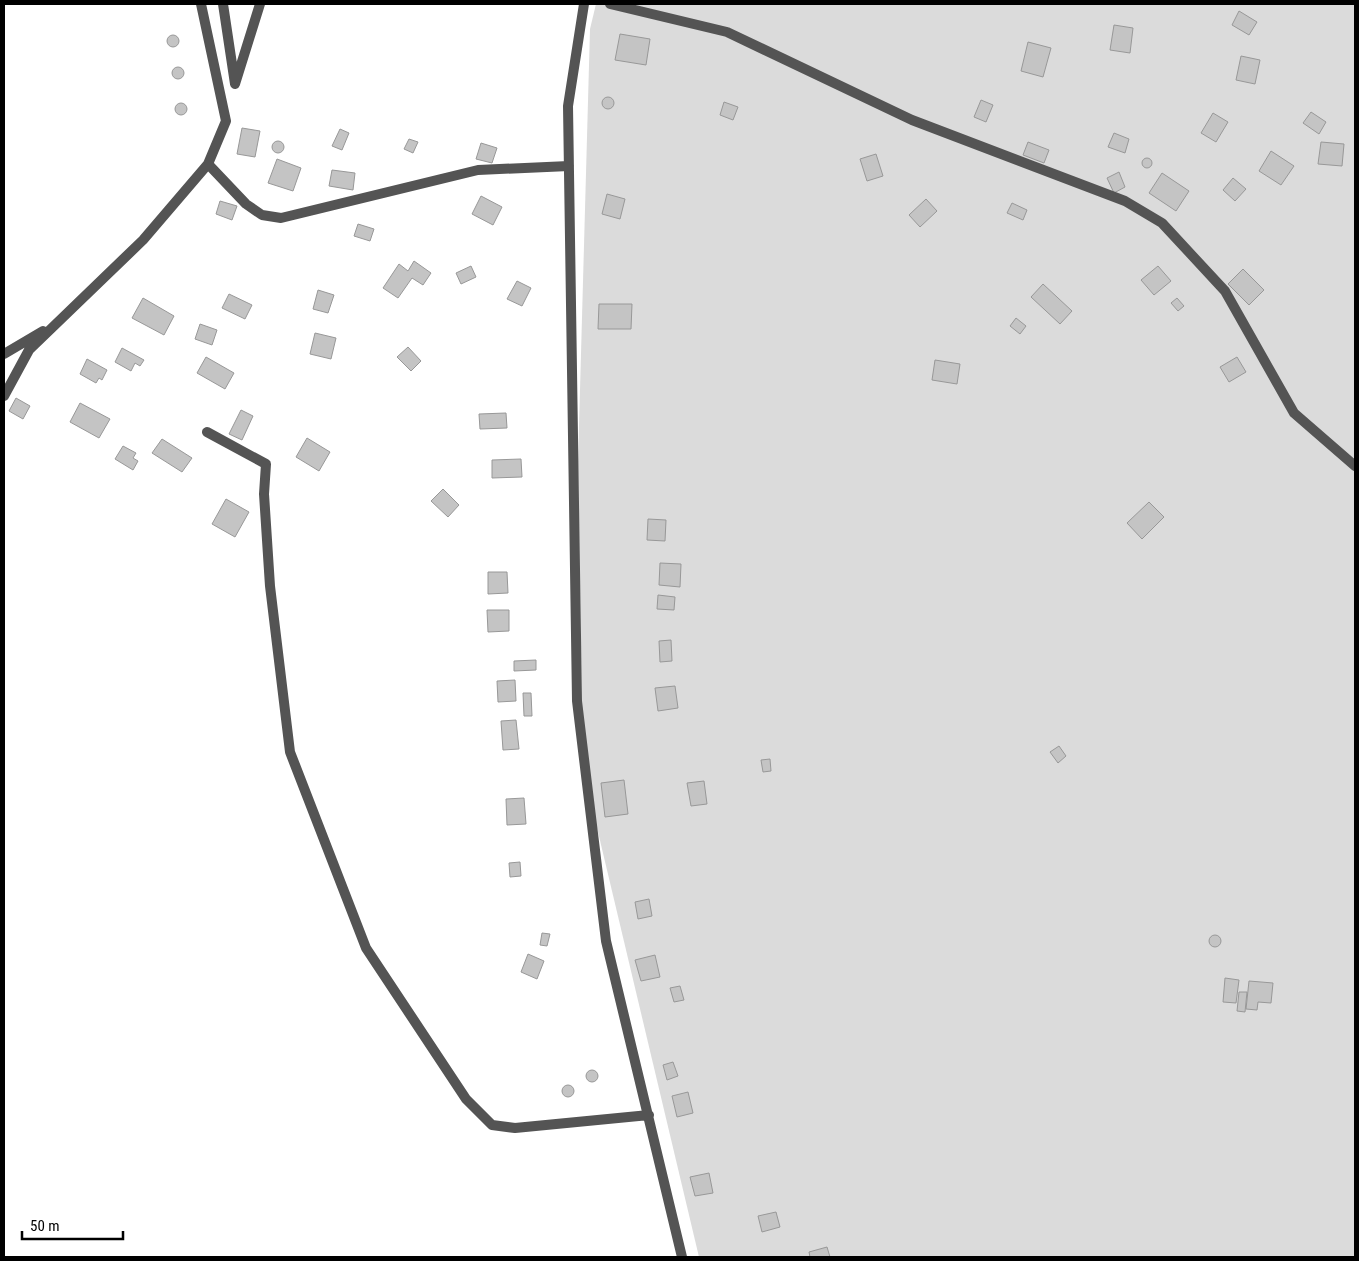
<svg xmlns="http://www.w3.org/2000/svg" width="1359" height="1261" viewBox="0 0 1359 1261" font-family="'Roboto Condensed',sans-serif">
  <rect width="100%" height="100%" fill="#fff"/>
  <path fill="#dbdbdb" d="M596,4H1355V1257H699L583,769L578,462L590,29Z"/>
  <path fill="#c4c4c4" stroke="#989898" d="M1239,11L1257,22L1249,35L1232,25Z
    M1114,25L1133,28L1130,53L1110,50Z
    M620,34L650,39L646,65L615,60Z
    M167 41a6 6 0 1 1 12 0a6 6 0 1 1-12 0Z
    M1028,42L1051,48L1043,77L1021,71Z
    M1241,56L1260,60L1255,84L1236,80Z
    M172 73a6 6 0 1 1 12 0a6 6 0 1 1-12 0Z
    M602 103a6 6 0 1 1 12 0a6 6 0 1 1-12 0Z
    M981,100L993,105L986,122L974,117Z
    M724,102L738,107L733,120L720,115Z
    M175 109a6 6 0 1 1 12 0a6 6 0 1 1-12 0Z
    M1311,112L1326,122L1319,134L1303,123Z
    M1213,113L1228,122L1216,142L1201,133Z
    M242,128L260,131L255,157L237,154Z
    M340,129L349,133L342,150L332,146Z
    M1114,133L1129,139L1125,153L1108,147Z
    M409,139L418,142L413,153L404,149Z
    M272 147a6 6 0 1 1 12 0a6 6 0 1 1-12 0Z
    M1028,142L1049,150L1044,163L1023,155Z
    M1321,142L1344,144L1342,166L1318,164Z
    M481,143L497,148L492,163L476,159Z
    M1271,151L1294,166L1281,185L1259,171Z
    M876,154L883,176L867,181L860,159Z
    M1142 163a5 5 0 1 1 10 0a5 5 0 1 1-10 0Z
    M277,159L301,168L293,191L268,183Z
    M332,170L355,173L353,190L329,186Z
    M1119,172L1125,187L1114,193L1107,178Z
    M1162,173L1189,191L1176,211L1149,193Z
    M1233,178L1246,189L1235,201L1223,190Z
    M607,194L625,199L620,219L602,214Z
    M481,196L502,207L493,225L472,214Z
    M926,199L937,211L920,227L909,215Z
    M220,201L237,206L232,220L216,214Z
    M1012,203L1027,210L1023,220L1007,213Z
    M358,224L374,229L370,241L354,236Z
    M414,261L431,273L423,285L412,278L398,298L383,288L399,264L408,271Z
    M471,266L476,277L461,284L456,273Z
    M1158,266L1171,281L1154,295L1141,280Z
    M1243,269L1264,290L1249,305L1228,284Z
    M517,281L531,288L522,306L507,299Z
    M1043,284L1072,311L1060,324L1031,297Z
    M318,290L334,295L328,313L313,309Z
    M229,294L252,305L245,319L222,308Z
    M143,298L174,316L164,335L132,318Z
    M1177,298L1184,306L1178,311L1171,303Z
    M599,304H632L631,329H598Z
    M1016,318L1026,326L1020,334L1010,326Z
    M200,324L217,330L212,345L195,339Z
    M315,333L336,338L331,359L310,354Z
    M408,347L421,361L411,371L397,357Z
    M122,348L144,360L140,366L135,363L131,371L115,362Z
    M206,357L234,373L225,389L197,373Z
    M1237,357L1246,372L1229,382L1220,367Z
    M87,359L107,370L102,380L99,378L96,383L80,374Z
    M935,360L960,364L957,384L932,380Z
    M16,398L30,406L23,419L9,411Z
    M80,403L110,419L99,438L70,422Z
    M241,410L253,416L242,440L229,434Z
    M506,413L507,428L480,429L479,414Z
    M307,438L330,452L319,471L296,457Z
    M162,439L192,458L182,472L152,453Z
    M123,446L136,453L133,458L138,461L133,470L115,459Z
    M521,459L522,477L492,478V460Z
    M443,489L459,505L448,517L431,501Z
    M226,499L249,512L235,537L212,524Z
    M1149,502L1164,517L1142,539L1127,523Z
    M648,519L666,520L665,541L647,540Z
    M660,563L681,564L680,587L659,585Z
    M488,572H507L508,593L488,594Z
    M658,595L675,597L674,610L657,609Z
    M487,610H509V631L488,632Z
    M671,640L672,661L660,662L659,641Z
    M536,660V670L514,671V661Z
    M515,680L516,701L498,702L497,681Z
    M675,686L678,708L658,711L655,688Z
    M523,693H531L532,716H524Z
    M516,720L519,749L503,750L501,721Z
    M1059,746L1066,756L1058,763L1050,752Z
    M770,759L771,771L763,772L761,760Z
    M624,780L628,814L605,817L601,783Z
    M704,781L707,804L691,806L687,783Z
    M524,798L526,824L507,825L506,799Z
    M520,862L521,876L510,877L509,863Z
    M649,899L652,916L638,919L635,902Z
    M542,933L550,934L547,946L540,945Z
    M1209 941a6 6 0 1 1 12 0a6 6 0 1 1-12 0Z
    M528,954L544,961L537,979L521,972Z
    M655,955L660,977L641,981L635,960Z
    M1225,978L1239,980L1236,1003L1223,1002Z
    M1249,981L1273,983L1271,1003L1258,1002L1257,1010L1246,1009Z
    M680,986L684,1000L674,1002L670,988Z
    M1239,992H1247L1245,1012L1237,1011Z
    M673,1062L678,1076L667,1080L663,1065Z
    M586 1076a6 6 0 1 1 12 0a6 6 0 1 1-12 0Z
    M562 1091a6 6 0 1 1 12 0a6 6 0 1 1-12 0Z
    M688,1092L693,1113L677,1117L672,1096Z
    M709,1173L713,1193L695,1196L690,1177Z
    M776,1212L780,1227L762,1232L758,1216Z
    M827,1247L830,1257H810L809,1252Z"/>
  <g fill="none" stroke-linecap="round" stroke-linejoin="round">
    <path stroke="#545454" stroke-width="10" d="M223,4L235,84L260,4
      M584,4L568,106L577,701L606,941L682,1257
      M610,4L727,32L912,120L1125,201L1162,223L1225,291L1294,413L1355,466
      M208,164L246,204L262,215L281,218L478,170L569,166
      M4,354L43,331
      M4,396L29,350L143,240L208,164L226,121L201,4
      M207,432L266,464L264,494L270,586L290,752L366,948L466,1099L492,1125L515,1128L649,1115"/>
  </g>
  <rect width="1359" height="1261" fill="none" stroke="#000000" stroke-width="10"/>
  <path d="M22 1231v8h101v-8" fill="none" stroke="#000000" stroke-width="2.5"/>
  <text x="30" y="1231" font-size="15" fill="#000000" stroke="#ffffff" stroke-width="4" paint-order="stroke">50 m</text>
</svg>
